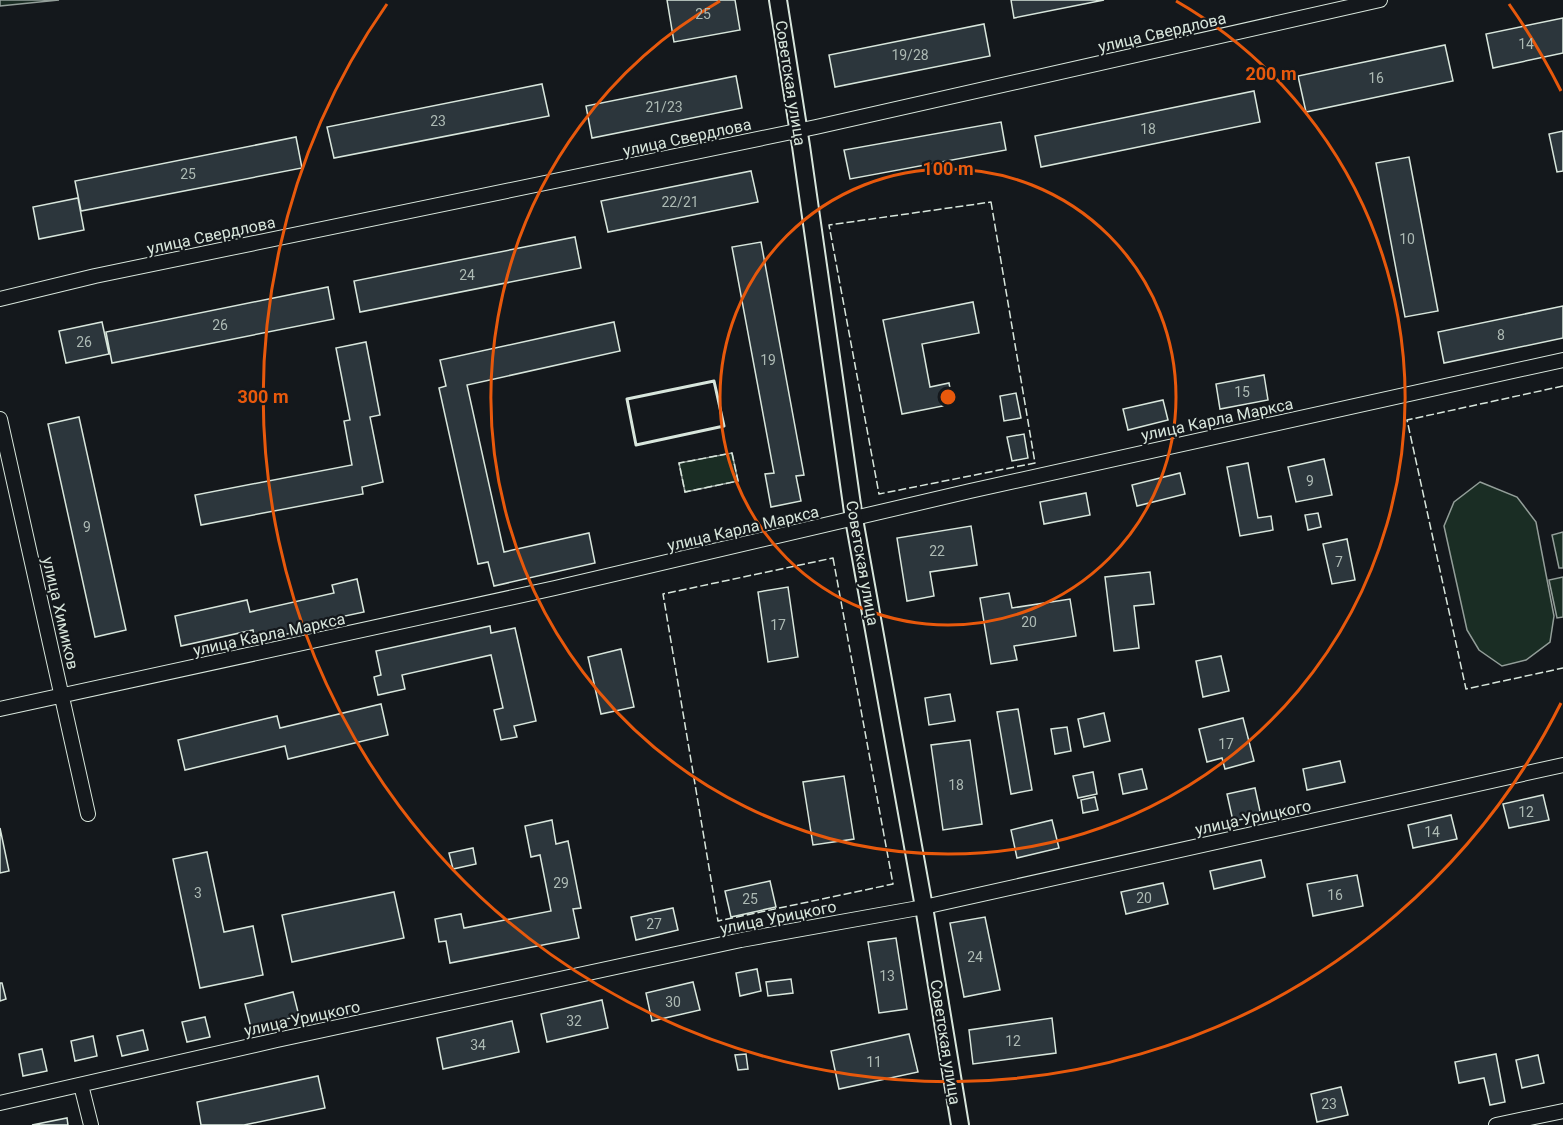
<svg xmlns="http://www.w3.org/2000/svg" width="1563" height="1125" viewBox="0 0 1563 1125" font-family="Roboto,sans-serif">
  <rect width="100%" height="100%" fill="#14181c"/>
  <path fill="#1a2d24" stroke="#939e99" stroke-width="1.5" d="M0,0H59L0,6Z
    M732,453L738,481L685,492L679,463Z
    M1480,482L1517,497L1536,522L1554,616L1550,642L1526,660L1502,666L1479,650L1467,630L1444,526L1454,502Z
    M1563,532V568H1559L1552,535Z
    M1563,577V617L1557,618L1549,580Z"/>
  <path fill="#2c363c" stroke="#d8e6dc" stroke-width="1.5" d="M667,0H735L740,30L674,42Z
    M1011,0H1104L1014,18Z
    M1563,18V53L1493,68L1486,34Z
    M984,24L990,56L835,87L829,55Z
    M1445,45L1453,81L1306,112L1298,76Z
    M736,76L742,108L592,138L586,106Z
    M542,84L549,116L334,158L327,127Z
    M1254,91L1260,122L1041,167L1035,136Z
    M1001,122L1006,150L850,179L844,150Z
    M1563,131V171L1557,172L1549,134Z
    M296,137L302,168L81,211L75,181Z
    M1409,157L1438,311L1405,317L1376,163Z
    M751,171L758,202L608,232L601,201Z
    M78,198L84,230L39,239L33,207Z
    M575,237L581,268L360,312L354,281Z
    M761,242L804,475L796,476L801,501L771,507L765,474L774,473L732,247Z
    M328,287L334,319L112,363L106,332Z
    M973,302L979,333L922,344L930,387L949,383L953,404L902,414L883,320Z
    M1563,306V338L1444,363L1438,332Z
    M102,322L109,354L66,363L59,331Z
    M614,322L620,351L467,385L504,552L589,533L595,563L494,586L488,562L478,564L439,388L446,386L440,360Z
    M366,342L380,415L370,417L383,482L362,487L363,494L201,525L195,495L352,465L344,421L350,420L336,348Z
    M1264,375L1268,400L1220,409L1216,384Z
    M1016,393L1021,418L1004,421L1000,396Z
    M1163,400L1168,420L1128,430L1123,409Z
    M79,417L126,630L95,637L48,424Z
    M1024,434L1028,458L1012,461L1007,437Z
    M1324,459L1332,495L1296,502L1288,467Z
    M1248,463L1258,518L1271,516L1273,530L1240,536L1227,467Z
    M1180,473L1185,494L1137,506L1132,485Z
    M1086,493L1090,515L1044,524L1040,502Z
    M1318,513L1321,527L1308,530L1305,515Z
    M971,526L977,565L930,572L934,596L907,601L897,538Z
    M1347,539L1355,580L1332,584L1323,544Z
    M1150,572L1154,604L1134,606L1139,648L1114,651L1105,577Z
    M357,579L364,612L340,617L341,622L255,641L253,630L181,646L175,616L247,600L250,612L334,593L332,585Z
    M788,587L798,657L768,662L758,592Z
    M1009,593L1012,608L1070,599L1076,636L1014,646L1017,660L991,664L980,598Z
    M490,626L491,633L515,628L536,721L514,726L517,737L501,740L494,710L503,708L491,655L402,675L405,689L378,695L374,677L381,675L376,651Z
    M621,649L634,707L601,714L588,657Z
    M1221,656L1229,691L1203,697L1196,661Z
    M950,694L955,721L929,725L925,698Z
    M381,704L388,735L288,759L285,746L185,770L178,740L277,716L280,728Z
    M1018,709L1032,790L1011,794L997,712Z
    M1104,713L1110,741L1084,747L1078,719Z
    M1243,718L1254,761L1225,769L1222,758L1207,762L1199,729Z
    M1067,727L1071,751L1055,754L1051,729Z
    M970,740L982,824L943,830L931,745Z
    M1340,761L1345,782L1307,790L1303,769Z
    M1142,769L1147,789L1123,794L1119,774Z
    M1093,772L1097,794L1078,798L1073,776Z
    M844,776L854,839L813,845L803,782Z
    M1255,788L1261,816L1233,821L1227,794Z
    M1543,795L1549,820L1509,828L1503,804Z
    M1095,797L1098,810L1083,813L1081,800Z
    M1451,815L1457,839L1413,848L1408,825Z
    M552,820L556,844L568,841L581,908L573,909L579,938L450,963L446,941L439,942L435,919L461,914L464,928L551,911L540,855L531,857L525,826Z
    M1052,820L1059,848L1017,858L1011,830Z
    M0,828L9,871L0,873Z
    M473,848L476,864L453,869L449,853Z
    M207,852L224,932L253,926L263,975L200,988L173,859Z
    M1261,860L1265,877L1214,889L1210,871Z
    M1357,875L1363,906L1313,916L1307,884Z
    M770,881L776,907L731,917L725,891Z
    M1163,883L1168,904L1126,914L1121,892Z
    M394,892L404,938L292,962L282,915Z
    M673,908L678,930L636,940L631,917Z
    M985,917L1000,990L964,997L950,923Z
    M896,938L907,1009L879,1013L868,942Z
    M757,969L761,991L740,996L736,973Z
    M791,979L793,993L768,996L766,982Z
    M693,982L700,1010L652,1021L646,993Z
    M0,983H2L6,999L0,1001Z
    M293,992L299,1016L251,1028L245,1004Z
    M602,1000L608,1028L547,1042L541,1014Z
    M205,1017L210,1037L187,1042L182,1022Z
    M1052,1018L1056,1053L973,1064L969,1030Z
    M512,1021L519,1052L443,1069L437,1038Z
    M143,1030L148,1050L122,1056L117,1036Z
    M909,1034L918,1072L839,1089L831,1051Z
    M93,1036L97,1056L75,1061L71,1041Z
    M42,1049L47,1071L23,1076L19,1054Z
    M746,1054L748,1069L738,1070L735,1055Z
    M1496,1054L1505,1102L1490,1105L1484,1078L1459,1083L1455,1062Z
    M1538,1055L1544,1083L1522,1088L1516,1060Z
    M318,1076L325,1108L244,1125H201L197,1102Z
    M1341,1087L1348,1115L1317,1122L1311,1094Z
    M67,1118L68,1125H32Z"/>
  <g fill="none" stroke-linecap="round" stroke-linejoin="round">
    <defs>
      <path id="minor" d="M0,299L95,276L816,127L1380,0
        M0,419L88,814
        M0,709L555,588L970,491L1563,360
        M81,1085L91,1125
        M0,1103L277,1040L741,940L924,907L1563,765
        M1496,1125L1563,1111"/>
      <path id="tertiary" d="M778,0L801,146L854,519L924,907L960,1125"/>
    </defs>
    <use href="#minor" stroke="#d8e6dc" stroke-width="16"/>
    <use href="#tertiary" stroke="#d8e6dc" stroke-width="20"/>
    <use href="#minor" stroke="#14181c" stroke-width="14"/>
    <use href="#tertiary" stroke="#14181c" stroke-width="16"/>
    <path stroke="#d8e6dc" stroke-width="1.5" stroke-dasharray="8 3" stroke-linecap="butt" d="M991,202L1035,463L879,494L829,225Z
      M1563,386L1407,420L1466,689L1563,668
      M732,453L738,481L685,492L679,463Z
      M833,558L893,884L718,921L663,594Z"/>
    <path stroke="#d8e6dc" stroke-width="3" d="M714,381L724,426L636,445L627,399Z"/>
  </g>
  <g fill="none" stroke="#e8590c" stroke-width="3">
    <circle cx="948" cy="397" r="228"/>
    <path d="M1176 1A457 457 0 1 1 720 1"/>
    <path d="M1561 703A685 685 0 1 1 387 4M1509 4A685 685 0 0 1 1561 91"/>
  </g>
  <g text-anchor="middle" stroke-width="4.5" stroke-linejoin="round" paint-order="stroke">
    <g font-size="14" fill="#adbab4">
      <text x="703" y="19">25</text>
      <text x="1526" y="49">14</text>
      <text x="910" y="60">19/28</text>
      <text x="1376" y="83">16</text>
      <text x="664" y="112">21/23</text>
      <text x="438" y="126">23</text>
      <text x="1148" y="134">18</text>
      <text x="188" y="179">25</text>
      <text x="680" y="207">22/21</text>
      <text x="1407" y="244">10</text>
      <text x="467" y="280">24</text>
      <text x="220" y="330">26</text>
      <text x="1501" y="340">8</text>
      <text x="84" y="347">26</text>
      <text x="768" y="365">19</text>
      <text x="1242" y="397">15</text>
      <text x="1310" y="486">9</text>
      <text x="87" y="532">9</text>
      <text x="937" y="556">22</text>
      <text x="1339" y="567">7</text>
      <text x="1029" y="627">20</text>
      <text x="778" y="630">17</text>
      <text x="1226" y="749">17</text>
      <text x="956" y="790">18</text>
      <text x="1526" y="817">12</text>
      <text x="1432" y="837">14</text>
      <text x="561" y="888">29</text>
      <text x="198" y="898">3</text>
      <text x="1335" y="900">16</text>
      <text x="1144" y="903">20</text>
      <text x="750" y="904">25</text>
      <text x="654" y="929">27</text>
      <text x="975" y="962">24</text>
      <text x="887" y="981">13</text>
      <text x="673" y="1007">30</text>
      <text x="574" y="1026">32</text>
      <text x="1013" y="1046">12</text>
      <text x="478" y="1050">34</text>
      <text x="874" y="1067">11</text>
      <text x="1329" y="1109">23</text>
    </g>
    <g font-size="16" fill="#d8e6dc" stroke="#14181c">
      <text transform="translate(1162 32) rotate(-13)" y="6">улица Свердлова</text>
      <text transform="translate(791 83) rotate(81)" y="6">Советская улица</text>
      <text transform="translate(687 137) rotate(-12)" y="6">улица Свердлова</text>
      <text transform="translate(211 235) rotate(-12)" y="6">улица Свердлова</text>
      <text transform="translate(1217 419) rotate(-12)" y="6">улица Карла Маркса</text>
      <text transform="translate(743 528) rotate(-13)" y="6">улица Карла Маркса</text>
      <text transform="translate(863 563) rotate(80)" y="6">Советская улица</text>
      <text transform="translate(61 613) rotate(77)" y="6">улица Химиков</text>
      <text transform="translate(269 634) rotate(-12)" y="6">улица Карла Маркса</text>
      <text transform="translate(1253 817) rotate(-12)" y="6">улица Урицкого</text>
      <text transform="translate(778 917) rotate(-11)" y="6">улица Урицкого</text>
      <text transform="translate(302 1018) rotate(-12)" y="6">улица Урицкого</text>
      <text transform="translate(946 1042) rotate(81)" y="6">Советская улица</text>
    </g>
  </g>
  <circle cx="948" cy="397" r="9" fill="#e8590c" stroke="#14181c" stroke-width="3"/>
  <g font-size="18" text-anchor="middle" font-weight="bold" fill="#e8590c" stroke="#14181c" stroke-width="4.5" stroke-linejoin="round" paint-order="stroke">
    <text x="1271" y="80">200 m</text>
    <text x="948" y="175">100 m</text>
    <text x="263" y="403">300 m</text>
  </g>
</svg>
